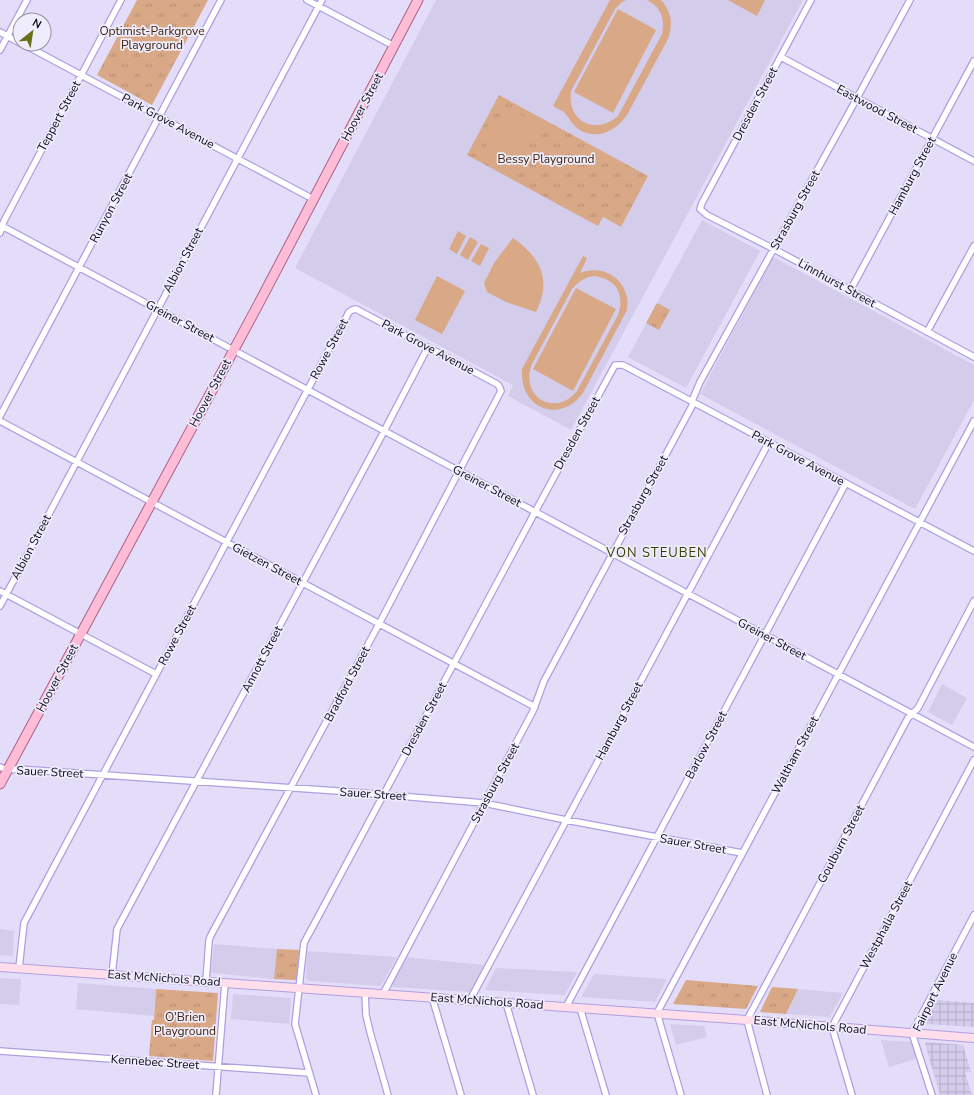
<svg xmlns="http://www.w3.org/2000/svg" width="974" height="1095" viewBox="0 0 974 1095" font-family="'Nunito Sans',sans-serif">
  <defs>
    <pattern id="industrial-grid" width="8" height="8" patternUnits="userSpaceOnUse"><rect width="8" height="8" fill="#d3cceb"/><path d="M0 4h8M4 0v8" fill="none" stroke="#b4aec9"/></pattern>
    <pattern id="grass-tufts" width="24" height="20" patternUnits="userSpaceOnUse"><rect width="24" height="20" fill="#d9a887"/><path d="M3 7l-1-3M5 7V3M7 7l1-3M15 17l-1-3M17 17v-4M19 17l1-3" fill="none" stroke="#b98f74"/></pattern>
  </defs>
  <rect width="100%" height="100%" fill="#e3ddf9"/>
  <path fill="#d3cceb" fill-rule="evenodd" d="M436,0H803L571,430L508,396L513,385L295,268ZM648,176L621,227L603,217Z
    M702,220L760,251L686,388L628,357Z
    M773,257L974,365V400L915,509L700,394Z
    M942,684L967,698L952,725L928,712Z
    M0,929L14,931L13,956L0,955Z
    M214,944L277,949L274,979L213,973L211,972Z
    M307,951L397,957L381,986L309,981L306,978Z
    M405,957L484,965L471,990L469,992L394,987L392,986V982Z
    M496,968L577,972L565,995L485,990Z
    M594,974L667,979L655,1002L581,997Z
    M0,978L21,979L19,1005L0,1004Z
    M78,983L156,989L154,1016L76,1009Z
    M798,989L843,993L830,1017L786,1014Z
    M233,994L291,998L289,1024L231,1019Z
    M670,1024L704,1026L707,1037L676,1045Z
    M881,1040L911,1042L916,1059L889,1067Z"/>
  <path fill="url(#industrial-grid)" d="M937,1000L974,1003V1027L925,1024Z
    M926,1042L963,1045L971,1072H965L972,1095H940L925,1044Z"/>
  <path fill="url(#grass-tufts)" d="M137,0H208L152,105L97,75Z
    M499,95L648,176L621,227L603,217L598,226L467,155Z
    M657,303L670,310L659,330L646,323Z
    M277,949L300,950L298,979L295,980L274,979Z
    M686,980L758,986L746,1009L673,1004Z
    M772,987L798,989L786,1014L760,1012Z
    M156,989L218,993L213,1061L149,1056L152,1020H154Z"/>
  <path fill="#d9a887" fill-rule="evenodd" d="M610,0H626L621,3L615,9L571,91C567,121 594,136 618,116L662,34C665,19 661,7 647,0H661C672,12 673,24 668,39L627,115C616,131 597,141 578,129C572,124 569,118 564,112C561,110 556,108 553,106Z
    M728,0H765L757,16Z
    M618,9L656,30L613,113L574,92Z
    M507,107L538,124L512,173L481,156Z
    M458,231L466,236L457,254L449,249Z
    M470,237L478,242L468,260L460,255Z
    M513,238C541,258 552,280 536,312L506,302L487,292L484,283L494,263Z
    M481,244L489,248L480,266L471,261Z
    M583,256L587,258L580,273C600,265 622,275 627,297C628,301 627,306 627,310L583,393C559,425 519,408 522,369ZM595,276C617,280 625,294 618,315L577,391C555,418 519,397 532,364L572,289C579,281 585,277 595,276Z
    M437,276L465,291L442,334L415,320Z
    M576,288L616,309L573,391L533,369Z"/>
  <g fill="none" stroke-linecap="round" stroke-linejoin="round">
    <defs>
      <path id="street" d="M307,0L394,46
        M811,0L702,203L700,209L707,215L774,249L974,357
        M0,32L20,43
        M23,44L313,199
        M0,50L27,0
        M781,57L974,161
        M0,225L974,747
        M0,233L4,221L121,0
        M850,291L974,61
        M927,332L974,246
        M0,416L221,0
        M0,421L535,707
        M0,591L156,674
        M0,606L322,0
        M0,767L8,770L17,769L338,791L484,803L566,820L742,853
        M19,968L24,923L349,312L352,310L356,309L497,384L499,386L501,391L379,624L210,937L209,941L206,981
        M112,975L117,929L381,437L428,347
        M365,993L366,1015L370,1032L388,1095
        M383,994L533,711L544,681L692,406V401L700,382L857,98L910,0
        M432,997L461,1095
        M470,1000L769,442
        M506,1003L533,1095
        M566,1007L846,483
        M580,1008L606,1095
        M0,1051L309,1073
        M216,1095L225,983
        M316,1095L295,1024L304,943L535,512L615,365H623L974,551
        M681,1095L657,1013L974,421
        M767,1095L747,1020L908,718L918,708L974,601
        M852,1095L832,1027L974,760
        M932,1095L912,1033L974,915"/>
      <path id="secondary" d="M0,967L747,1020L974,1038"/>
      <path id="primary" d="M0,784L258,305L418,0"/>
    </defs>
    <use href="#street" stroke="#af9fe1" stroke-width="8"/>
    <use href="#secondary" stroke="#af9fe1" stroke-width="10"/>
    <use href="#primary" stroke="#ab6186" stroke-width="11"/>
    <use href="#street" stroke="#fff" stroke-width="5.5"/>
    <use href="#secondary" stroke="#ffdeeb" stroke-width="8"/>
    <use href="#primary" stroke="#febcd7" stroke-width="9"/>
  </g>
  <g text-anchor="middle" stroke-width="3.5" stroke-linejoin="round" paint-order="stroke">
    <g font-size="12" fill="#3f220d" stroke="#efedfb">
      <text x="152" y="35">Optimist-Parkgrove<tspan x="152" dy="14">Playground</tspan></text>
      <text x="546" y="163">Bessy Playground</text>
      <text x="185" y="1021">O'Brien<tspan x="185" dy="14">Playground</tspan></text>
    </g>
    <g font-size="12" fill="#100921" stroke="#efedfb">
      <text transform="translate(755 104) rotate(-62)" y="4">Dresden Street</text>
      <text transform="translate(362 107) rotate(-62)" y="4">Hoover Street</text>
      <text transform="translate(877 109) rotate(28)" y="4">Eastwood Street</text>
      <text transform="translate(59 116) rotate(-62)" y="4">Teppert Street</text>
      <text transform="translate(168 121) rotate(28)" y="4">Park Grove Avenue</text>
      <text transform="translate(912 176) rotate(-62)" y="4">Hamburg Street</text>
      <text transform="translate(111 208) rotate(-62)" y="4">Runyon Street</text>
      <text transform="translate(795 210) rotate(-61)" y="4">Strasburg Street</text>
      <text transform="translate(183 260) rotate(-62)" y="4">Albion Street</text>
      <text transform="translate(837 283) rotate(29)" y="4">Linnhurst Street</text>
      <text transform="translate(180 321) rotate(28)" y="4">Greiner Street</text>
      <text transform="translate(428 347) rotate(28)" y="4">Park Grove Avenue</text>
      <text transform="translate(329 349) rotate(-62)" y="4">Rowe Street</text>
      <text transform="translate(210 393) rotate(-62)" y="4">Hoover Street</text>
      <text transform="translate(577 433) rotate(-61)" y="4">Dresden Street</text>
      <text transform="translate(798 458) rotate(28)" y="4">Park Grove Avenue</text>
      <text transform="translate(487 486) rotate(28)" y="4">Greiner Street</text>
      <text transform="translate(643 495) rotate(-61)" y="4">Strasburg Street</text>
      <text transform="translate(31 547) rotate(-62)" y="4">Albion Street</text>
      <text transform="translate(267 564) rotate(28)" y="4">Gietzen Street</text>
      <text transform="translate(177 635) rotate(-62)" y="4">Rowe Street</text>
      <text transform="translate(772 639) rotate(28)" y="4">Greiner Street</text>
      <text transform="translate(262 659) rotate(-62)" y="4">Annott Street</text>
      <text transform="translate(57 678) rotate(-62)" y="4">Hoover Street</text>
      <text transform="translate(347 684) rotate(-62)" y="4">Bradford Street</text>
      <text transform="translate(424 719) rotate(-62)" y="4">Dresden Street</text>
      <text transform="translate(619 721) rotate(-62)" y="4">Hamburg Street</text>
      <text transform="translate(706 745) rotate(-62)" y="4">Barlow Street</text>
      <text transform="translate(795 755) rotate(-62)" y="4">Waltham Street</text>
      <text transform="translate(50 772) rotate(3)" y="4">Sauer Street</text>
      <text transform="translate(495 783) rotate(-62)" y="4">Strasburg Street</text>
      <text transform="translate(373 794) rotate(4)" y="4">Sauer Street</text>
      <text transform="translate(693 844) rotate(10)" y="4">Sauer Street</text>
      <text transform="translate(841 844) rotate(-62)" y="4">Goulburn Street</text>
      <text transform="translate(886 925) rotate(-62)" y="4">Westphalia Street</text>
      <text transform="translate(164 978) rotate(4)" y="4">East McNichols Road</text>
      <text transform="translate(935 992) rotate(-64)" y="4">Fairport Avenue</text>
      <text transform="translate(487 1001) rotate(4)" y="4">East McNichols Road</text>
      <text transform="translate(810 1025) rotate(5)" y="4">East McNichols Road</text>
      <text transform="translate(155 1062) rotate(4)" y="4">Kennebec Street</text>
    </g>
    <g font-size="13" letter-spacing="1" fill="#3a3f00" stroke="#efedfb">
      <text x="657" y="557">VON STEUBEN</text>
    </g>
  </g>
  <g transform="translate(32 32) rotate(30)"><circle r="19" fill="#efedfb" stroke="#9692a4"/>
  <path d="M0-3L7 15L0 10L-7 15Z" fill="#687017"/>
  <text y="-6" font-size="11" font-weight="bold" text-anchor="middle" fill="#100921">N</text>
  </g>
</svg>
